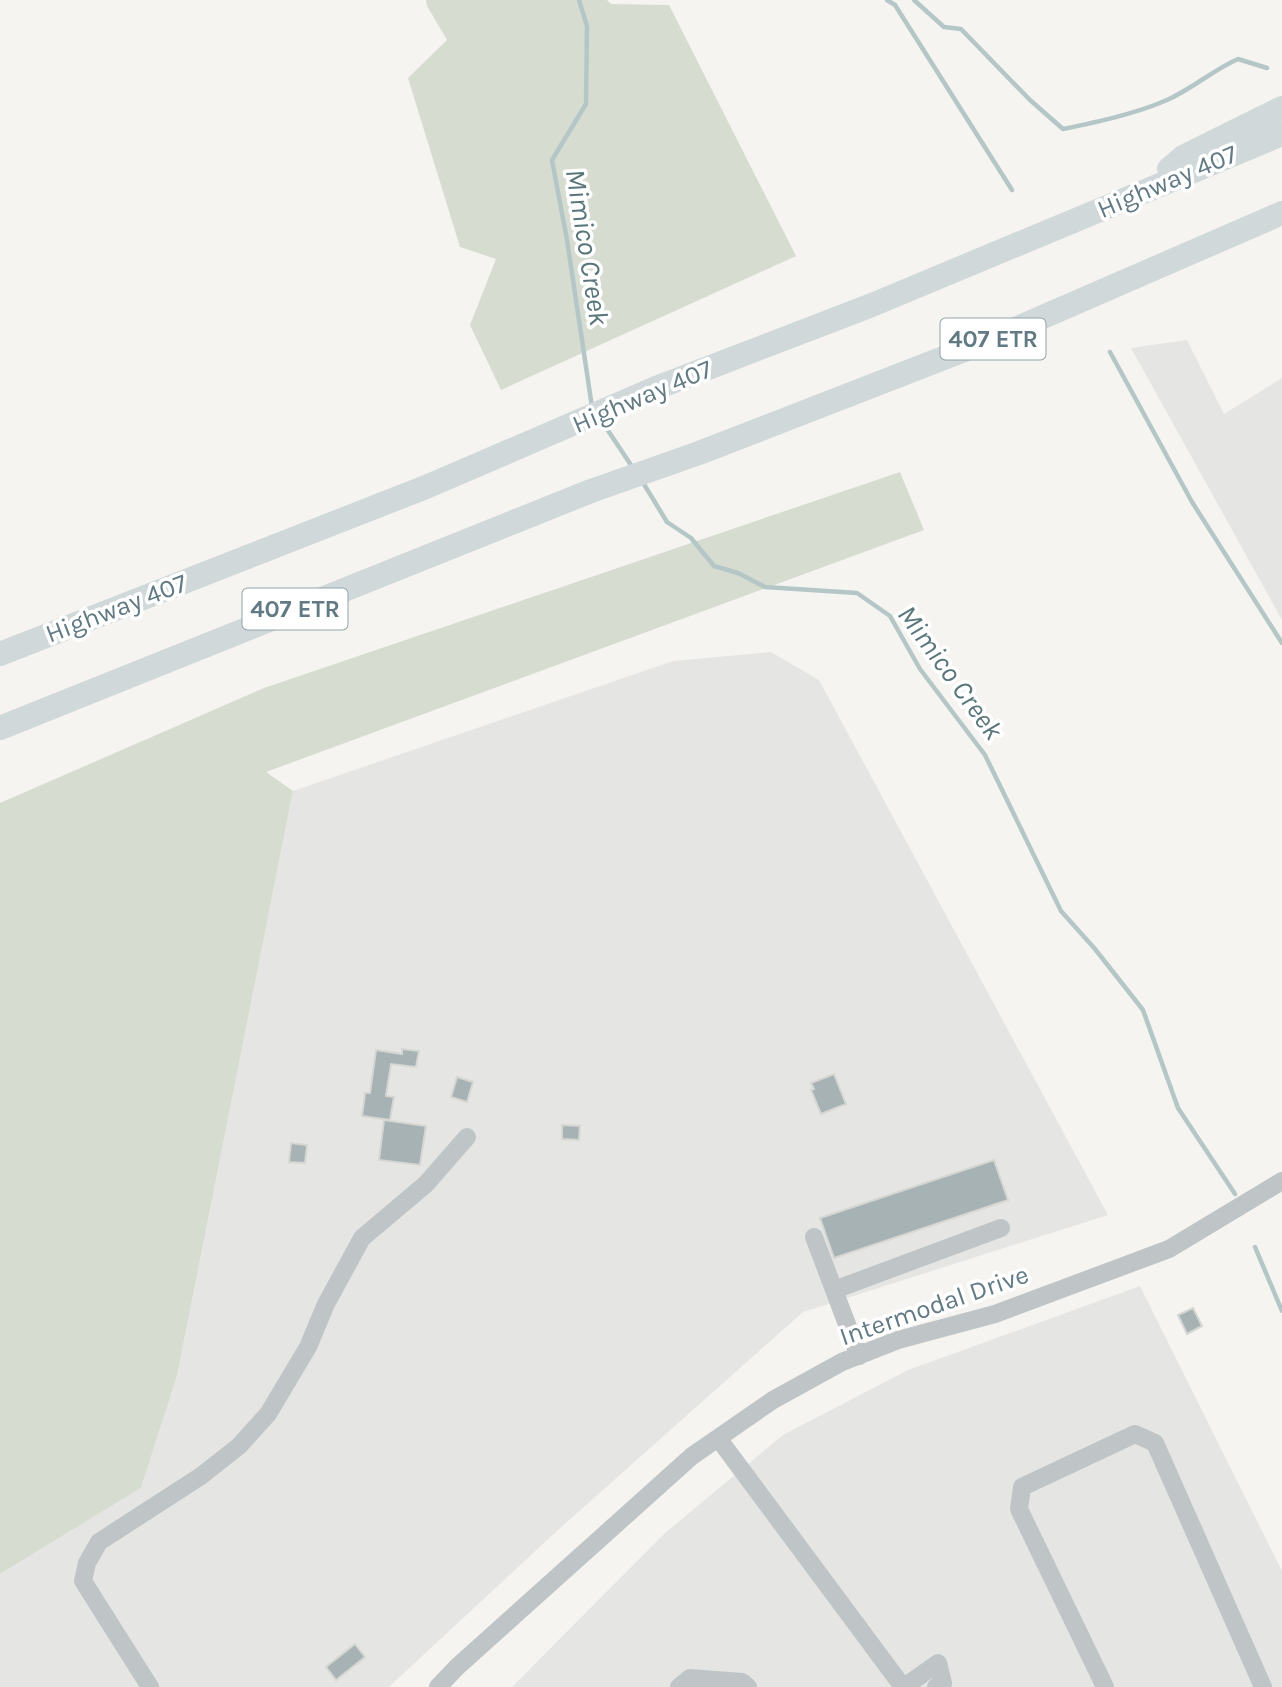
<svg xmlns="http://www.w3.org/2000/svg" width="1282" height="1687" viewBox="0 0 1282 1687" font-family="Karla,sans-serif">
  <rect width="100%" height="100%" fill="#f5f4f0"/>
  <path fill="#e5e6e4" d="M1187,340L1224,414L1282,378V620L1131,348Z
    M771,652L819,680L1108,1215L803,1312L558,1530L389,1687H0V1574L141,1488L177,1376L293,791L673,661Z
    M1140,1286L1282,1571V1687H512L665,1533L783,1435L908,1370Z"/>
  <path fill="#d7dcd1" d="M426,0H607L611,4L669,5L796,256L501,390L470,325L496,259L460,247L408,78L447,40L427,6Z
    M900,472L924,530L266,772L293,791L177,1376L141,1488L0,1574V803L264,688Z"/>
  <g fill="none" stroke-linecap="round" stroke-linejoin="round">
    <path stroke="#b5c6c7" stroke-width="4.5" d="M579,0L587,26L586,104L552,160L567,240L592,407
      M887,0L895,5L1012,190
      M914,0L944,27L961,29L1030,100L1063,129C1097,122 1135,114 1167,100C1192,89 1213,70 1238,59L1267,68
      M1110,352L1192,502L1282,643
      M601,420L633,468
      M642,481L667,522L691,538L714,566L738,573L765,587L857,593L890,616L920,669L985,755L1061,911L1095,949L1143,1010L1178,1108L1235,1194
      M1255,1247L1282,1311"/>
  </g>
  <path fill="#a6b2b4" stroke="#d6d6d3" stroke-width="2" d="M402,1049L419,1051L416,1067L391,1064L386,1096L394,1097L390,1120L362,1116L365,1093H370L376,1050L402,1054Z
    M834,1074L846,1104L821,1114L811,1090L814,1089L811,1083Z
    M457,1077L473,1082L467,1102L451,1097Z
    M384,1120L426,1126L420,1165L379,1160Z
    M562,1125L580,1126L579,1140L562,1139Z
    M291,1143L307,1145L305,1163L289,1162Z
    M994,1160L1008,1200L834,1258L820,1218Z
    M1193,1308L1202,1326L1187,1334L1178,1315Z
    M355,1644L365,1657L336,1680L326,1667Z"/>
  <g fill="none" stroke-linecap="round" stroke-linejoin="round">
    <path stroke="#bfc5c7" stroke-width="18" d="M814,1237L859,1356
      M834,1290L1001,1228
      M718,1438L903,1687
      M150,1687L83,1581L87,1563L99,1542L201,1476L239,1446L268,1414L308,1347L326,1304L362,1238L426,1184L467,1137
      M438,1687L457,1667L692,1456L773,1400L842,1362L898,1340L995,1314L1169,1249L1282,1181
      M679,1687L690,1678L742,1682L748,1687
      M904,1687L938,1663L943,1683L936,1687
      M1105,1687L1019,1509L1022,1487L1135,1434L1155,1443L1263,1687"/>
    <path stroke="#d0d8da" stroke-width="24" d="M1169,169L1183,157L1282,108
      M0,654L426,487L656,388L872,305L1282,134
      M0,728L591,491L699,453L990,340L1282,213"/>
  </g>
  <g text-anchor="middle" stroke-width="7" stroke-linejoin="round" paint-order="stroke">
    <g fill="#fff" stroke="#91a2a8" stroke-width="2">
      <rect x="940.5" y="318.5" width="105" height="41" rx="5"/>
      <rect x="242.5" y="588.5" width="105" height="41" rx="5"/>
    </g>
    <g font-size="24" font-weight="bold" fill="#627a83">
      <text x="993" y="347">407 ETR</text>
      <text x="295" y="617">407 ETR</text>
    </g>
    <g font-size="26" fill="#627a83" stroke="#fff">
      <text transform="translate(1167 181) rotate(-23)" y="9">Highway 407</text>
      <text transform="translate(642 396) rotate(-23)" y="9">Highway 407</text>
      <text transform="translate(116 608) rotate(-21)" y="9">Highway 407</text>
      <text transform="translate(934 1305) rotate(-19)" y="9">Intermodal Drive</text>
    </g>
    <g font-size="28" font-style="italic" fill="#59767a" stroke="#fff">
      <text transform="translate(588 247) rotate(81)" y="10">Mimico Creek</text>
      <text transform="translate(951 672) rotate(54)" y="10">Mimico Creek</text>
    </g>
  </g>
</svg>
